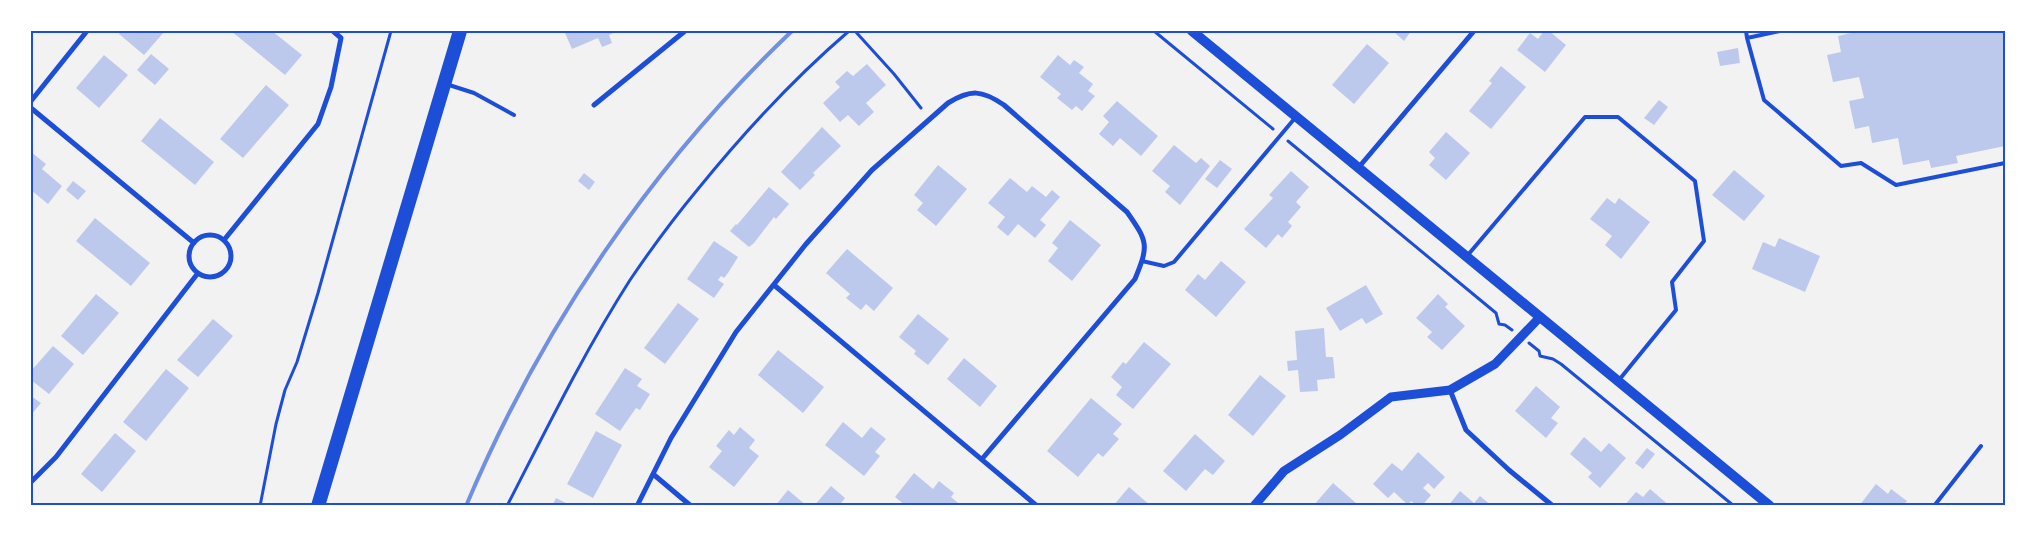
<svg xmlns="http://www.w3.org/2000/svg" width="2036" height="537" viewBox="0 0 2036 537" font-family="'Titillium Web',sans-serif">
  <rect width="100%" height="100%" fill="#f2f2f2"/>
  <path fill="#bdc9ec" d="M122,31H165L144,55L119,34Z
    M231,31H272L302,55L285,75Z
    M564,31H618L609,35L612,43L602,47L598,38L572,49Z
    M1393,31H1411L1404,41Z
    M1544,31H1549L1566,45L1545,72L1517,50L1530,33L1538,39Z
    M1859,31H2005V146L1956,156L1958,163L1931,168L1929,160L1903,165L1898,138L1872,143L1869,126L1855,129L1849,101L1864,98L1859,77L1833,82L1827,55L1841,52L1838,36Z
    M1367,44L1389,63L1354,104L1332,85Z
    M1738,48L1740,63L1720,66L1717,52Z
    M151,54L169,69L155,85L137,70Z
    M104,55L128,75L99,108L76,88Z
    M1058,55L1070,65L1074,60L1084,67L1079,73L1093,84L1088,91L1095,96L1082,111L1076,106L1072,110L1057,98L1061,94L1040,77Z
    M867,64L886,85L866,103L874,112L859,126L848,115L840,122L823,103L840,87L835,82L847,71L853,76Z
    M1501,66L1526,87L1491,129L1469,111L1492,83L1489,81Z
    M266,85L289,105L243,158L220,139Z
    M1659,100L1668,107L1654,125L1644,118Z
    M1117,101L1158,136L1141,156L1120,138L1113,146L1099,134L1109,122L1103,116Z
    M160,118L214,162L195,185L141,141Z
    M822,127L841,146L813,173L815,175L800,190L781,172Z
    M1446,132L1470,153L1446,180L1429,165L1435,158L1429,152Z
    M1174,145L1196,163L1201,158L1210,166L1180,205L1165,192L1170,186L1152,171Z
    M31,152L46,164L42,169L62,186L48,204L31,190Z
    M1220,160L1232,169L1217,188L1205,179Z
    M938,165L967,189L936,226L917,210L923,203L914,195Z
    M1734,170L1765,196L1744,221L1712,195Z
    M1291,171L1309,187L1296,202L1301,207L1288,222L1292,226L1282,238L1278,234L1266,248L1244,229L1273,198L1269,195Z
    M584,173L595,182L589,190L578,181Z
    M1010,178L1027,192L1032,186L1046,197L1052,190L1060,197L1040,220L1046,225L1035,238L1018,224L1008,236L997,227L1005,217L988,203Z
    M73,181L86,191L78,200L66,190Z
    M769,187L789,204L776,219L774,217L754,243L749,247L730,231L736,224L737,225Z
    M1607,198L1615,204L1619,198L1650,222L1621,259L1605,245L1612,236L1590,219Z
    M95,218L150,263L131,286L76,241Z
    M1070,220L1101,245L1072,281L1048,261L1058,248L1052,243Z
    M1779,238L1820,256L1805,292L1752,269L1763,242L1775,247Z
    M714,241L738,257L728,273L724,278L721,276L718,280L724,284L714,298L687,279Z
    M847,249L893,288L874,311L866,304L861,310L846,298L850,294L826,273Z
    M1221,261L1246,282L1216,317L1185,290L1198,274L1205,280Z
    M1366,285L1383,314L1366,324L1362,318L1340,331L1326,308Z
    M96,294L119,313L83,355L61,336Z
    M1438,294L1448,304L1445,307L1465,326L1442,350L1427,337L1432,332L1416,318Z
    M678,303L699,319L665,364L644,348Z
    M918,314L949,339L928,365L914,354L916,351L899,337Z
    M213,319L233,336L198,377L177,360Z
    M1324,328L1326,357H1333L1335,378L1317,380L1318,391L1300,392L1298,370L1288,371L1287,361L1297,360L1295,331Z
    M1144,342L1171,364L1133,409L1116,395L1122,387L1111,377L1123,362L1126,364Z
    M53,346L74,364L49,394L31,380V371Z
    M778,350L824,387L803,413L758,375Z
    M964,358L997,386L980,407L947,379Z
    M625,368L642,379L637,386L650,394L640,410L636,408L620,431L595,414Z
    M166,369L189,388L146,441L123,422Z
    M1260,375L1286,396L1253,436L1228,415Z
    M1536,386L1560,407L1551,418L1558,423L1546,438L1515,411Z
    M31,396L41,403L31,415Z
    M1091,398L1122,424L1113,434L1119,439L1103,457L1098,453L1078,477L1047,451Z
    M843,422L862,438L871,427L886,439L875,452L880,456L864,476L825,445Z
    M740,427L755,440L749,448L759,456L734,487L709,467L722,451L716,446L729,430L734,435Z
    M596,431L622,445L593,498L567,484Z
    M115,433L136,451L102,492L81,474Z
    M1195,434L1225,461L1213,475L1205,469L1186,491L1163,471Z
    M1584,437L1601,452L1609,443L1626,458L1600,488L1588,477L1592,473L1570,454Z
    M1647,448L1655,454L1643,469L1635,463Z
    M1418,452L1445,477L1434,489L1428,483L1423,488L1431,495L1422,506H1417L1411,501L1408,505L1394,492L1388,498L1373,484L1392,463L1402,471Z
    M914,473L933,489L939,481L954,493L951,497L958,503L956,506H906L895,497Z
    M1333,483L1356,503L1354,506H1313Z
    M1876,484L1888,494L1891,489L1907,501L1903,506H1859Z
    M831,486L845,498L839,506H814Z
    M1129,487L1151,506H1113Z
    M1650,489L1670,506H1624L1636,492L1643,497Z
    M788,490L807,506H775Z
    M1460,491L1474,503L1480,496L1492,506H1448Z
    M556,498L572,506H552Z"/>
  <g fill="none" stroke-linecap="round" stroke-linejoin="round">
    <path stroke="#1d4ed8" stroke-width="3" d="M855,31L894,74L921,108
      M1154,31L1273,129
      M1288,141L1496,313L1499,324L1505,325L1512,330
      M1529,343L1539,351L1540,356L1553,359L1561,364L1734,506
      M260,506L276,424L285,390L297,362L318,293L391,31
      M507,506C546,430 584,352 630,280C651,249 674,218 698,189C745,131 792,80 849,31"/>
    <path stroke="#1d4ed8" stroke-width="4" d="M1746,31L1747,38L1780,31
      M1747,38L1764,100L1841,166L1861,163L1896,185L2005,163
      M446,84L474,93L514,115
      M1467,256L1585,117H1618L1695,181L1704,241L1672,282L1676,310L1619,380
      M1142,261L1164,266L1174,262L1295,118
      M1934,506L1981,446"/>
    <path stroke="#1d4ed8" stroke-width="5" d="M31,101L87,31
      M594,105L685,31
      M31,108L194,243
      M1359,167L1474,31
      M189 256a21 21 0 1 1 42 0a21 21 0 1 1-42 0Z
      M224,240L318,124L331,87L341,38L333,31
      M774,285L1037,506
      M1450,390L1466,430L1509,470L1553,506
      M653,474L691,506
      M31,482L56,457L198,273
      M637,506L671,438L736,332L806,244L872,170L948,103C971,89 982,90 1004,105L1127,212C1148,242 1149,245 1135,279L982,459"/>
    <path stroke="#1d4ed8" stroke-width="9" d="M1254,506L1284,471L1340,435L1391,397L1450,390L1495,364L1540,317"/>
    <path stroke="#1d4ed8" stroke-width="10" d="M1192,31L1770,506"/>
    <path stroke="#1d4ed8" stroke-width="14" d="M318,506L460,31"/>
    <path stroke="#7290e2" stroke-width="4" d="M466,506C541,328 652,164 792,31"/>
  </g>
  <rect width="2036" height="537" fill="none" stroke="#ffffff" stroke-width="65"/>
  <rect x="32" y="32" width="1972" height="472" fill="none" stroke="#1d4ed8" stroke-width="2"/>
</svg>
